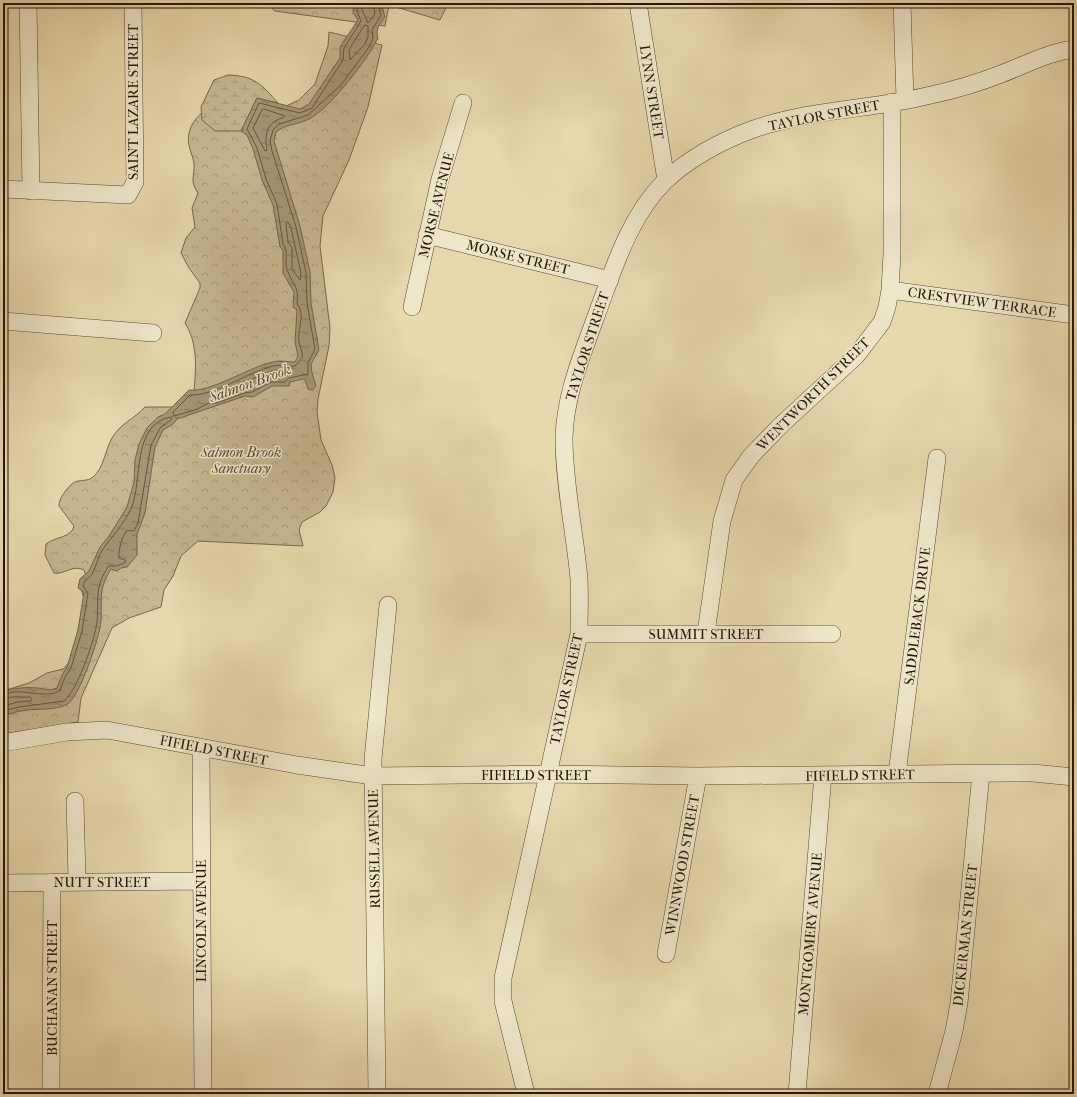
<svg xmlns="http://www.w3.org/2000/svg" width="1077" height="1097" viewBox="0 0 1077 1097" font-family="'IM FELL French Canon',serif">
  <defs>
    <pattern id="forest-crowns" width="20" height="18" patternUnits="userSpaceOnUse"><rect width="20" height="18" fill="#c6b790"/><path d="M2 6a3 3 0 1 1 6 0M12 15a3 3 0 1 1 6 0" fill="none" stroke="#aa9d7b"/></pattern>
    <pattern id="wetland-marsh" width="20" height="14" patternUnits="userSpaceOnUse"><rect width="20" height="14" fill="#c6b790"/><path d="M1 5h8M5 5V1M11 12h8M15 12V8" fill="none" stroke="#aa9d7b"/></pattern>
    <pattern id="water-ripples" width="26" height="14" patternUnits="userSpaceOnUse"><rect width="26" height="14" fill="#a59674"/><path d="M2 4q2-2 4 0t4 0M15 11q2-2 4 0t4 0" fill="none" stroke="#86795d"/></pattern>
  </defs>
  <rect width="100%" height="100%" fill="#e7d8ad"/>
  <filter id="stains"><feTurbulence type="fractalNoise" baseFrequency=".005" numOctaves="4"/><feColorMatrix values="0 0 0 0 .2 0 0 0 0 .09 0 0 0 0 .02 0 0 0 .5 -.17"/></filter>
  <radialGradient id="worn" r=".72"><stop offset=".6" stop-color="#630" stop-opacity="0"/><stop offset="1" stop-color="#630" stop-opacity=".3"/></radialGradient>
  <path fill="url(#forest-crowns)" stroke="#75674a" d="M266,3H448L440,20L389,5L385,26L275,11Z
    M329,32L382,45L368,107L349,160L323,216L320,246L330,328L329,346L318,399L317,412L321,440L332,465L335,478L333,492L326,506L320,512L302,522L299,530L303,546L198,541L181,556L173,576L164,590L161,607L129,618L112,628L81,698L78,722L3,734V691L29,683L47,673L63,669L66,666L73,657L84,599L81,589L86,576L84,570C73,564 64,575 54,573L45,555L46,544C54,537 72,538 74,526L59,506C58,499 68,487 73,483C79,479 88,482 93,477C104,468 105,450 112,438C120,424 134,419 145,407H173L194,391C196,368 198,343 185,323L200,288V283L189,268L181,253L186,238L195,227L192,208L198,193C189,180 195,177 194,163C193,157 190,151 189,145C186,130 195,116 208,109H280L299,100L315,84L328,46Z"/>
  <path fill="url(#wetland-marsh)" stroke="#75674a" d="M228,75C255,76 261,84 278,103L257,98L241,131H215L202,120L201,107L214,80Z"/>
  <path fill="url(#water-ripples)" stroke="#716347" d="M354,3H381L385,17C380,23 375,29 378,38C369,57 329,110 309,119C298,125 285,124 276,132L274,141L300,226L310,272L311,303L319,350L311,364L312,373L316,386L312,390L308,389L305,379H303L290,382L289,386H272L253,397L245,396L177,419L172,425L163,430L155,447L145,513L137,534V555L127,567L121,568L117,571L111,569C98,590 102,598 101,621C100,636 79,700 66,705C52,711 35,708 21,711C14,712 10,715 3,715V691C14,688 26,687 38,688C46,689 49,691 57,688L62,675L67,667L78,630L84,592L78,588L80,579L89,571L100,547L109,536L127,507L134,482L135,460L139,444L147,428L158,417L165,414L189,390C210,393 249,367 273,362C280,360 288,362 295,362L298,356L295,342L297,310L293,307L294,292L283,273V250L280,247L273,205L262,180L253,149L247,135L241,131L257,98L300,109L309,104L340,58V47L358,20L353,12Z"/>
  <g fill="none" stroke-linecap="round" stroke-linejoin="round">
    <path stroke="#64563c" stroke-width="1" d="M358,3L357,11L361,21L344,48L343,60L312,108L300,113L259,103L247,129L257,148L266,179L277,204L283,244C290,253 283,263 288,272C294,287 299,286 297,304C306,314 297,329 299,342C300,347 303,352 302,358L295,366C288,367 280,364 273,366C248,372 215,396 190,395L173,412L174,416L195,410L209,403H217L244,393L252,392L271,382H285L289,378L308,374V363L315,349L307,303L306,273L296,227L272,151L270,141L273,130L279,124L308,115L341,85L369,47L373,38L372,30L381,15L378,3
      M363,3L362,10L368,23L375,14L373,3
      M365,25L368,26V37L365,44L350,60L349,50Z
      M264,109L285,116C283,119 280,118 277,120C265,126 265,138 267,150L265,151L253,128L262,110Z
      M287,222L289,223L291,228L301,273L300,280L292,269V248L288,242L286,224Z
      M275,370L285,371L286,374L282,378L270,377L251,387L243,388L224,395L222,394L223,391Z
      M3,695C6,695 9,693 12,692C26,690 50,699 60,690L65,677L71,668L82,631L88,593L83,586C84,579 91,578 93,572C97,564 98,556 103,549C112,536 124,524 131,509C143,482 131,424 171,417L172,419L160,428L151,445L138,523L134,531C133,531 129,530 127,531C122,535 118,552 119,558L125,560L126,562L117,566H109C94,586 99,599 97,622C95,639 77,691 64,701L19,707L3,711
      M3,700L12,697H30L32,699L31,701L18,702L3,706"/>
    <defs>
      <path id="minor" d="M28,3L31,191
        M638,3L666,180
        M902,3L905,100
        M3,189L128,195L135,182L133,3
        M427,235L610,280
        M890,290L1074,315
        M412,307L440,179L463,103
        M3,321L153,333
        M706,633L722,521L734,480L751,456L781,425L856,356L882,322L887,307L890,290L892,254V102
        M579,634H832
        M3,743L67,732L107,730L297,765L373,776L547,774L698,776L1007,773H1033L1074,777
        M201,747L203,1094
        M897,774L937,458
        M75,801L77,881
        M3,883L202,881
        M666,954L698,776
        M51,1094L52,882
        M377,1094L373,759L388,605
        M526,1094L503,1001V978L579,634C579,616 580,598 579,579C575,533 564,485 564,438C565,396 581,358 595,319C613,271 628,218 665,181C688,159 721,141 751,130C808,109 871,110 931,95C954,90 978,83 1001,74C1025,65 1049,52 1074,49
        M797,1094L823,775
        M937,1094L954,1031L959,1003L981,773"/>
    </defs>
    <use href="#minor" stroke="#55472e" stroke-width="18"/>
    <use href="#minor" stroke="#efe6ca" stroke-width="17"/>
  </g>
  <g text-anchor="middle" stroke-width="3" stroke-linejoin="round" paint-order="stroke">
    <g font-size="14" fill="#241704" stroke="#efe6ca">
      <text transform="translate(652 92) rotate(81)" y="5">LYNN STREET</text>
      <text transform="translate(133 102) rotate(-90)" y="5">SAINT LAZARE STREET</text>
      <text transform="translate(824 115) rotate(-11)" y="5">TAYLOR STREET</text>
      <text transform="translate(436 205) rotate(-76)" y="5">MORSE AVENUE</text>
      <text transform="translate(518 257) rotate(14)" y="5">MORSE STREET</text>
      <text transform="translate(982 302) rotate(8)" y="5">CRESTVIEW TERRACE</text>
      <text transform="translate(587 346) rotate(-72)" y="5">TAYLOR STREET</text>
      <text transform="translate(813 394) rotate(-45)" y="5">WENTWORTH STREET</text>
      <text transform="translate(917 616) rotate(-83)" y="5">SADDLEBACK DRIVE</text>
      <text x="706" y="639">SUMMIT STREET</text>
      <text transform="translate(566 689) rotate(-78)" y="5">TAYLOR STREET</text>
      <text transform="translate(214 750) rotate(11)" y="5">FIFIELD STREET</text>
      <text x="536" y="780">FIFIELD STREET</text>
      <text transform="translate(860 775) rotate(-1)" y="5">FIFIELD STREET</text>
      <text transform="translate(374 849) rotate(-91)" y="5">RUSSELL AVENUE</text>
      <text transform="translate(682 865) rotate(-80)" y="5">WINNWOOD STREET</text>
      <text x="102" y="887">NUTT STREET</text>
      <text transform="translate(201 921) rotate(-90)" y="5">LINCOLN AVENUE</text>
      <text transform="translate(810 934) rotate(-85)" y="5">MONTGOMERY AVENUE</text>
      <text transform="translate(965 935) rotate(-84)" y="5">DICKERMAN STREET</text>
      <text transform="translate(52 988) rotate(-90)" y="5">BUCHANAN STREET</text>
    </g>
    <g font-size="14" font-style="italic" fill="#55472e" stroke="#efe6ca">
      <text x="241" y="457">Salmon Brook<tspan x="241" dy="16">Sanctuary</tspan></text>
    </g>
    <g font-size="15" font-style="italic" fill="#584a31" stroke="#efe6ca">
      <text transform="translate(250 383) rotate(-20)" y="5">Salmon Brook</text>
    </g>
  </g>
  <rect width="1077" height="1097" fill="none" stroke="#e7d8ad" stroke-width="16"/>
  <rect x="4" y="4" width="1069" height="1089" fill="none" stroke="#241704" stroke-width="2"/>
  <rect x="8" y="8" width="1061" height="1081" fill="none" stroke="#241704"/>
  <rect width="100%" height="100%" filter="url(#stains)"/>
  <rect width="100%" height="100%" fill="url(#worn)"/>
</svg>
